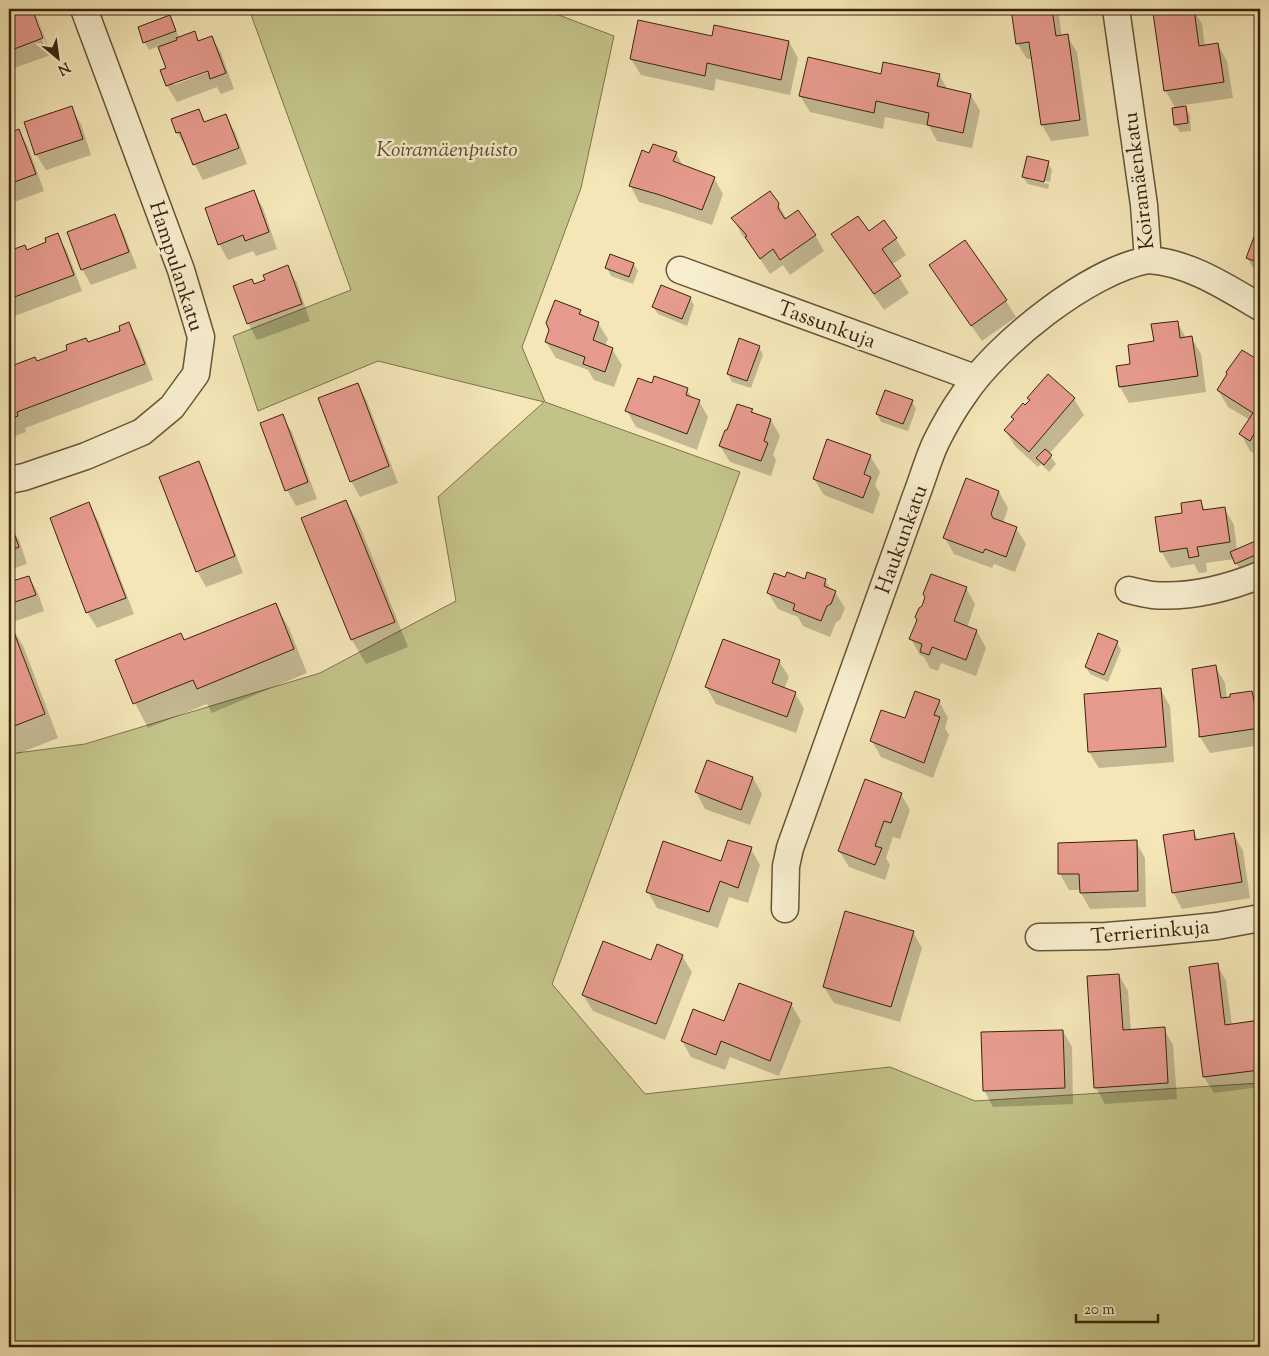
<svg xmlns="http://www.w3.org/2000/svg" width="1269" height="1356" viewBox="0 0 1269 1356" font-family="'Sorts Mill Goudy',serif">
  <rect width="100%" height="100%" fill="#f4e6b7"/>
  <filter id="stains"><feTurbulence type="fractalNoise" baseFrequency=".004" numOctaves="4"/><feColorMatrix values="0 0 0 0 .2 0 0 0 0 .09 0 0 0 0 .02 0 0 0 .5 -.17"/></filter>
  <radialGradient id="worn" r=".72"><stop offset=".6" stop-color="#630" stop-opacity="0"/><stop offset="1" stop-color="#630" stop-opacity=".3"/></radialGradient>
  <path fill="#c3c389" stroke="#7e734a" d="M249,9H543L614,36L581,188L522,347L545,402L740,472L552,984L645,1094L890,1067L975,1101L1260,1083V1347H9V754L85,744L320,673L456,601L438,497L544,402L378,361L258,411L233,336L351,290Z"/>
  <path fill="#0003" fill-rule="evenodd" d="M22,9H32L39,22L51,55L14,68L9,59V14ZM35,21H38L46,44L44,45Z
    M142,9H160L145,14Z
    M1013,9H1058L1062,37L1067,36L1077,52L1089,136L1051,141L1042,125L1032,59H1027L1017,43Z
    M1189,9H1193L1202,24L1205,46L1218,45L1227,61L1233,98L1184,105L1190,115L1191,131L1180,132L1175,125L1176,109L1165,90L1154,14Z
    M170,16L174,24L179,38L194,33L199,42L212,37L221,53L234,89L221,94L217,87L177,102L167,86L162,71L167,68L159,46L149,50L145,43L139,28ZM213,68L214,70L174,85V82Z
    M713,38L789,42L798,58L790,95L716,79L714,91L641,75L631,59Z
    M882,75H939L948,90L971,95L980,111L972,148L937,141L929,126L885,117L883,129L810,112L800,96Z
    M71,108L81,124L91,155L46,170L36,154Z
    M198,110L206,123L226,116L235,132L247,164L203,180L177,132Z
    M19,130L28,147L44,191L9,204V140L11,139Z
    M676,153L683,166L714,178L723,194L712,225L670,211L639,202L630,185L650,154Z
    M1048,163L1052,170L1050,182L1027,177V179L1049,184L1048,189L1028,184L1023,177Z
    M254,192L263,208L277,249L256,256L253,251L228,260L219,244Z
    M778,204L787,220L815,235L824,251L790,275L783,265L770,274L748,241L742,235L733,219Z
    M114,215L123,231L137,268L91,285L82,269Z
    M884,222L896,239L906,255L891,265L909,293L884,310L842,250L833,234L869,233Z
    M1257,231L1260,232V275L1257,274L1247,258Z
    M57,235L67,251L82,291L9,318V252L24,247L27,251L48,243Z
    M964,241L1006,301L1016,317L982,341L940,281L930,265Z
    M634,264L638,271L633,284L611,276L607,268Z
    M287,267L297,283L310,321L257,340L248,323L254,285L267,280Z
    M690,298L694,305L687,326L658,314L653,307Z
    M580,311L584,317L598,323L608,339L605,346L612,349L622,365L614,387L594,380L588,370L556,358L546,342Z
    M1177,322L1186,338L1191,337L1201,354L1206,392L1129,403L1120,387L1117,367L1132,365Z
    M128,324L138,340L153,380L25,428L26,432L10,438L9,436V368L35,359L37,363L122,331Z
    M759,347L763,355L751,388L732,382L728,374Z
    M1243,352L1260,363V454L1259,456L1250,451L1241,434L1250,420L1228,407L1218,390Z
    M1048,376L1074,399L1084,415L1049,454L1056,464L1049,472L1041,464L1038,467L1015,446L1005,430L1014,420L1013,417L1025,407L1030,401L1029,398Z
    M652,384L687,390L693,399L699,401L708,417L697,450L636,427L627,411Z
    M358,385L367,401L398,483L360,497L351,481Z
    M912,401L916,409L908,431L881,422L877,414Z
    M752,410L754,414L771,420L780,436L773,455L776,460L771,476L730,462L720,446Z
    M282,415L292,432L317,499L296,506L287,490Z
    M870,456L880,472L875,485L880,494L873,514L824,495L814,479Z
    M198,463L207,479L243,573L206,587L197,571Z
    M999,492L1008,508L1003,523L1016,528L1026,544L1015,572L994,564L992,568L954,554L945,538Z
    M346,501L360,526L408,647L366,664L352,640L303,518Z
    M1200,502L1206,511L1224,508L1234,525L1237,551L1260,540V563L1241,571L1234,559L1206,563L1207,572L1199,573L1194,564L1171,568L1161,551L1183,514Z
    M89,504L98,520L134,614L97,628L87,612Z
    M9,524L19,540L27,564L9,570Z
    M29,577L38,593L44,611L10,623L24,648L58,738L17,754L9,740V584Z
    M785,579L806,581L825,580L831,590L835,592L845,608L840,620L836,622L830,637L803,626L798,617L778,609L768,593Z
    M966,588L975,604L967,628L977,631L986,648L976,676L941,663L938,671L930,668L924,657L920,655L911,639Z
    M275,604L289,628L307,673L212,713L207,704L148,728L135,703L117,661L184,642Z
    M1117,642L1121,650L1108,682L1090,674L1086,667Z
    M779,661L789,677L784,689L795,693L804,709L796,733L716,704L706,687Z
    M1215,666L1225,683L1227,699L1251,692L1260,708V745L1210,753L1200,737Z
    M1161,690L1170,706L1174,762L1099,768L1089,752Z
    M939,701L948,718L945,728L949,735L933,778L881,757L872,741L906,720Z
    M708,762L753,778L762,794L750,825L705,809L696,792Z
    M901,794L910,810L900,839L893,837L886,858L890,865L885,880L849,867L839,851Z
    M1193,831L1199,841L1234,835L1243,851L1250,898L1182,909L1173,892Z
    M1136,842L1145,858L1146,907L1090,909L1081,893V890H1069L1060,874Z
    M751,849L760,865L748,903L729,897L718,928L657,908L648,892L722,862Z
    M913,932L922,948L900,1022L834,1003L824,987Z
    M682,956L692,972L665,1040L593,1011L583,995L652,961Z
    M1217,965L1226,981L1232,1025L1260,1021V1087L1214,1093L1204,1077L1191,968Z
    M1119,975L1128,991L1131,1031L1164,1029L1173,1045L1177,1099L1105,1104L1096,1088L1088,977Z
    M791,1004L801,1021L779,1076L730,1057L725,1070L691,1057L682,1041L725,1023Z
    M1063,1031L1072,1047L1073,1104L993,1107L984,1090Z"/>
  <path fill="#e79b8e" stroke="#3a230b" d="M19,9H32L43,38L9,51V12Z
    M1011,9H1052L1056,36L1068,34L1080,120L1041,125L1029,42L1016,44Z
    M1180,9H1194L1199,46L1218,43L1224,82L1164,91L1153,13Z
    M170,15L176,31L143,43L138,27Z
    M638,20L712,36L714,25L789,41L781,80L707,63L705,76L630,59Z
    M195,31L198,41L212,36L226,73L210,79L208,71L166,86L160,70L166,68L158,47L177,40L176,38Z
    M808,57L881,74L883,62L940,74L937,86L971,94L963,133L927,125L929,113L876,101L874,113L799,96Z
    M72,106L83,139L35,155L24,122Z
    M1186,106L1188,123L1174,125L1172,108Z
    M199,109L204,122L226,114L239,148L193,165L180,132L176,133L171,119Z
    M19,129L36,174L9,184V133Z
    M653,144L677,152L673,161L715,177L702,210L660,195L629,186L642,150L649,153Z
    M1027,156L1049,161L1044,182L1022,177Z
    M254,190L269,232L245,241L243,235L218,245L205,208Z
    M770,191L779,203L778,208L785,219L798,210L816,235L780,260L773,249L760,259L745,237L747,236L743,231L731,218Z
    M115,214L129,252L81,270L67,232Z
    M858,216L869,231L884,220L897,238L882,249L901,276L874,294L831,234Z
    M1257,229L1260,230V263L1246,258Z
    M58,233L74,275L9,299V251L25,245L27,250L46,242L45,238Z
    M965,240L1007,300L971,326L929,265Z
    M610,254L634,263L629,277L605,268Z
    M288,265L302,304L247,324L233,286L252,279L254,284L265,280L263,275Z
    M661,285L691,297L682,319L652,307Z
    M555,300L581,310L579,314L599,322L593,340L613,348L605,372L583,364L585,357L545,342L549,330L546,323Z
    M1178,321L1180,338L1192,336L1198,376L1119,387L1116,366L1130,364L1128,345L1154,341L1151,324Z
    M129,322L145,364L17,412L18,416L9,419V367L35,357L37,361L67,350L66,345L86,338L88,342L120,331L119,326Z
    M739,338L760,346L747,381L727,374Z
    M1242,350L1260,361V424L1250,441L1239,434L1253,413L1217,390L1227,374L1226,372Z
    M1048,374L1075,398L1029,452L1004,430L1014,419L1011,417L1023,403L1025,405L1030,400L1027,398Z
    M654,376L688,388L686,395L700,400L687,434L625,411L638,378L652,383Z
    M358,383L389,466L350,482L318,398Z
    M885,390L913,400L903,424L876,414Z
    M737,404L753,409L751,412L771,419L764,441L768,443L761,461L719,446L725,430H727Z
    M283,414L308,482L285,491L260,423Z
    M827,439L871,455L864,474L871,477L863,498L813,479Z
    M1045,449L1052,455L1044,465L1036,458Z
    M199,461L235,556L196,572L159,477Z
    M966,478L999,491L991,514L993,518L1017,527L1006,557L985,549L983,553L943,538Z
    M346,500L395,622L351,640L301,518Z
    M1201,500L1203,510L1225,507L1230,542L1197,547L1199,556L1189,558L1187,548L1160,552L1155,517L1182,513L1181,503Z
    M89,502L126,598L86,613L50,518Z
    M10,522L19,547L9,551V523Z
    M1260,539V553L1235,564L1230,552Z
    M787,572L805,579L807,572L826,579L824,586L836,591L831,604L827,606L821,621L793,610L795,604L767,593L774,573L785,577Z
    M931,574L967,587L954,621L977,630L966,660L932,647L929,655L920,652L922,644L909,639L917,620L915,617L919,608L922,606L925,597L923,594Z
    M29,576L36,595L9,604V582Z
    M276,603L294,649L197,689L193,680L133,704L115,660L181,633L184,640Z
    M9,622H10L45,714L9,728Z
    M1098,633L1118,641L1104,675L1085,667Z
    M723,639L780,660L772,683L796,692L787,717L705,687Z
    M1216,665L1221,698L1230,697V694L1252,691L1260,728L1199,737V730L1192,669Z
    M1161,688L1166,747L1088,752L1084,694Z
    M915,691L940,700L934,715L940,717L924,763L870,741L881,710L905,718Z
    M707,760L753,777L741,810L695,792Z
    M865,779L902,793L891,823L884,821L875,846L882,848L875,865L838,851Z
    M1194,830L1195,840L1234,833L1242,882L1172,893L1163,835Z
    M728,840L752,847L738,888L720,881L709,912L646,892L663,841L721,861Z
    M1137,840L1138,891L1080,893L1079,874H1058V843Z
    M845,911L914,931L891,1007L823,987Z
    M603,941L651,960L657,944L683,955L656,1024L582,995Z
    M1218,963L1225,1025L1260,1020V1070L1203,1077L1189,967Z
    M1119,974L1123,1030L1165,1027L1168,1083L1094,1088L1087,976Z
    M739,983L792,1003L770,1061L721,1041L716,1055L681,1041L693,1009L724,1021Z
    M1063,1030L1065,1088L983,1091L981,1032Z"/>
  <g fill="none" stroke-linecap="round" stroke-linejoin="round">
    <defs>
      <path id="street" d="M1116,9L1144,205L1148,260C1188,262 1226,287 1260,307
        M680,270L975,378
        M9,480L24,477L86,456L142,432L172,407L196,374L201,337L181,270L84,9
        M1129,590C1137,592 1145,594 1152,595C1188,598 1228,588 1260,575
        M785,909L786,866L790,848L916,496C923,478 928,459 936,442C944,426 953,410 963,396C996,345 1088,271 1148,260
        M1039,937L1106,936L1156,932L1217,926L1260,918"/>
    </defs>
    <use href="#street" stroke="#685436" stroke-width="29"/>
    <use href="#street" stroke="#f8efd0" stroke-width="26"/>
  </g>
  <g text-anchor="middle" stroke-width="5" stroke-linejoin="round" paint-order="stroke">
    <g font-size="21" font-style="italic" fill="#5c4b2a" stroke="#f8efd0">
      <text x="447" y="156">Koiramäenpuisto</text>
    </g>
    <g font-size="21" fill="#3a230b" stroke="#f8efd0">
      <text transform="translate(1138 181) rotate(-97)" y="7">Koiramäenkatu</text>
      <text transform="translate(177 266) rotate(72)" y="7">Hampulankatu</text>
      <text transform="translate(827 324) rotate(20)" y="7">Tassunkuja</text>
      <text transform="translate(901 539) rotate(-70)" y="7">Haukunkatu</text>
      <text transform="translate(1150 931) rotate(-5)" y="7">Terrierinkuja</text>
    </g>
  </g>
  <rect width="1269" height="1356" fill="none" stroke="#f4e6b7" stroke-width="30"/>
  <rect x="10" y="10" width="1249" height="1336" fill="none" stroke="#3a230b" stroke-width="2.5"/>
  <rect x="15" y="15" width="1239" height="1326" fill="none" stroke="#3a230b"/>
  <g transform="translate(58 58) rotate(151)" stroke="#f8efd0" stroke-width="4" paint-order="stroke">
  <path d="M0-4L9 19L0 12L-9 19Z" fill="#3a230b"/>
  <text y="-8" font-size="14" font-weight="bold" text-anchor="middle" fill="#3a230b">N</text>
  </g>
  <path d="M1076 1314v8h82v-8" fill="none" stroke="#3a230b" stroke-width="2.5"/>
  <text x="1084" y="1314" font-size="15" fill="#3a230b" stroke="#f8efd0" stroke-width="4" paint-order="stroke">20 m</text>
  <rect width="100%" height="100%" filter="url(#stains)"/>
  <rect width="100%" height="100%" fill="url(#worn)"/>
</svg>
